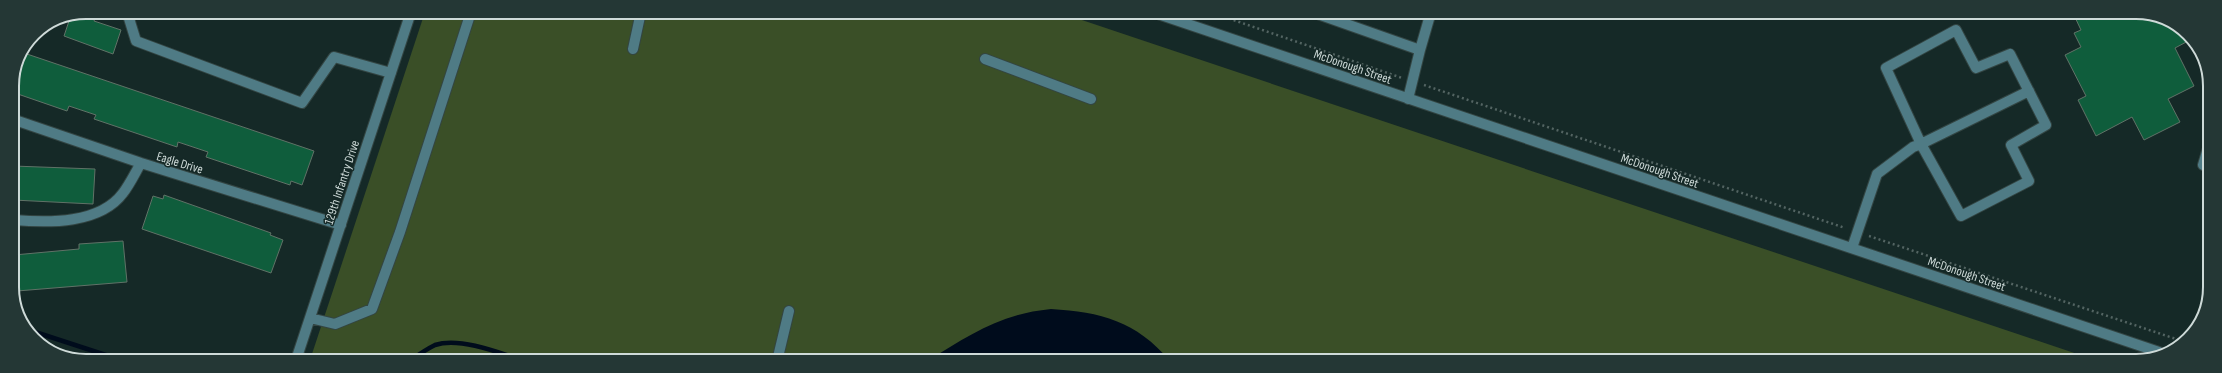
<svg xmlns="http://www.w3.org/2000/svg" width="2222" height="373" viewBox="0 0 2222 373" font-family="'Sofia Sans Condensed',sans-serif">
  <rect width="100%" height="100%" fill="#152927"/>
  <path fill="#3a4f27" d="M425,12H1058L2098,361L310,360Z"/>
  <path fill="#000c1c" d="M1051,309C1101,312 1136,321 1170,361H927C970,335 1000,314 1051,309Z"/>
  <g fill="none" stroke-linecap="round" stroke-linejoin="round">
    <path stroke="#000c1c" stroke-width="4.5" d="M29,330L121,360
      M411,360C418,355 427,349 435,345C459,337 498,352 521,360"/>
  </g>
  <path fill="#0f5d3c" stroke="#607267" d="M86,12H97L94,21L121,30L113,54L64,36L71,15Z
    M2073,13H2146L2185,31L2190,40L2175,48L2194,86L2168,99L2180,122L2144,140L2132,117L2096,136L2078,100L2086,96L2065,55L2081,47L2074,33L2081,30Z
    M21,52L314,151L302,185L291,181L290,185L206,157L208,152L178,142L177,147L94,119L96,115L69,106L67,111L12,92L18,57Z
    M13,166L95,169L93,204L13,200Z
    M164,195L271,233L270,235L283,240L271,273L142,229L153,196L163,199Z
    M123,241L127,282L17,291L14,255L79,249V244Z"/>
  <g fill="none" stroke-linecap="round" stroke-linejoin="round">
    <defs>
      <path id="minor" d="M127,12L136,41L302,103L334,57L391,73
        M1152,12L2159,352
        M1312,12L1420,50L1408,99
        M633,49L641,12
        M1420,50L1431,12
        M985,59L1091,99
        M12,119L141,163L341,225
        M2209,145L2203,165L2209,167
        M14,220C49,223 100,224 123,193C130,184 135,173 141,163
        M1852,248L1877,174L1913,147L1921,144L1961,216L2029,181L2011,145L2046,125L2010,54L1976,68L1956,30L1886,68L1921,144L2029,91
        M310,318L335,324L372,309L400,232L471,12
        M778,357L789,311
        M296,360L411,12"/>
    </defs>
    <use href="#minor" stroke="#334543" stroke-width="12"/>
    <path stroke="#536462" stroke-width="2.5" stroke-dasharray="2 3" stroke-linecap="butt" d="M1210,12L1402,78
      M1424,85L1845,228
      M1869,236L2185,342"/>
    <use href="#minor" stroke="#4f7b85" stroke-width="10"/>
  </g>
  <g text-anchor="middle" stroke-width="3" stroke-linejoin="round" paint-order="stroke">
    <g font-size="13" fill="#cedad8" stroke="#152927">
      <text transform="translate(1353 66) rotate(19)" y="5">McDonough Street</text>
      <text transform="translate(180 162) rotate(17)" y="5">Eagle Drive</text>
      <text transform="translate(1660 170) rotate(19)" y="5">McDonough Street</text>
      <text transform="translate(341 182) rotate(-72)" y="5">129th Infantry Drive</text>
      <text transform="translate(1967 273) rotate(19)" y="5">McDonough Street</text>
    </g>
  </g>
  <path d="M0 0H2222V373H0ZM86 19H2136A67 67 0 0 1 2203 86V287A67 67 0 0 1 2136 354H86A67 67 0 0 1 19 287V86A67 67 0 0 1 86 19Z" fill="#243735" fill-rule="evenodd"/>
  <path fill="none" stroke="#cedad8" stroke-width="2" d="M86 19H2136A67 67 0 0 1 2203 86V287A67 67 0 0 1 2136 354H86A67 67 0 0 1 19 287V86A67 67 0 0 1 86 19Z"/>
</svg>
